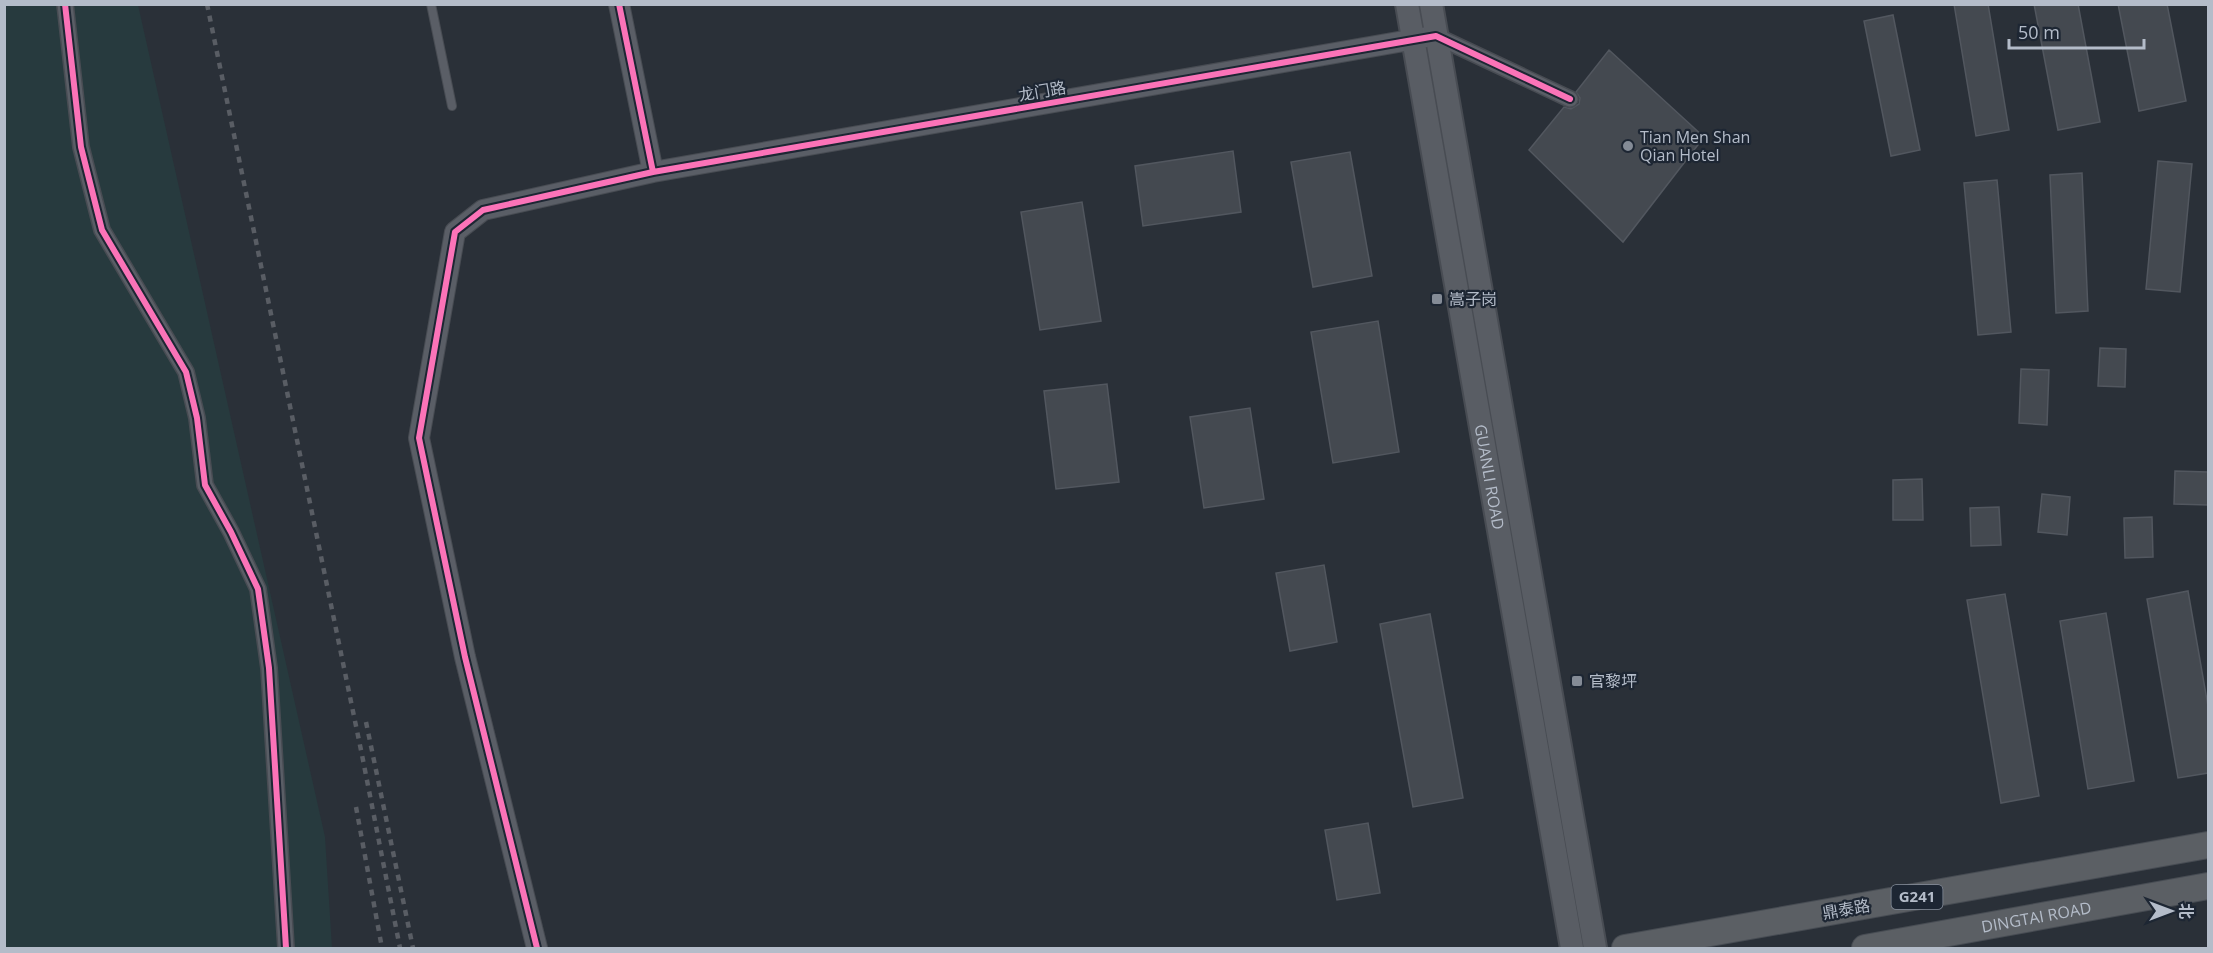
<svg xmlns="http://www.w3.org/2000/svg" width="2213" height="953" viewBox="0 0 2213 953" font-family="'Open Sans','Noto Sans SC',sans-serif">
  <rect width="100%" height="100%" fill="#2a3038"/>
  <path fill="#273a3e" d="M5,5H138L325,837L332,948H5Z"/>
  <path fill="#444950" stroke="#52575f" stroke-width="1.5" d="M1954,4H1988L2009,130L1976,136Z
    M2034,4H2078L2100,122L2058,130Z
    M2118,4H2167L2186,101L2139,111Z
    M1893,15L1920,150L1891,156L1864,21Z
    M1609,50L1704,137L1623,242L1529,150L1564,107L1571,109L1579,104L1580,98L1576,92Z
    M1233,151L1241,212L1143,226L1135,166Z
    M1350,152L1372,276L1313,287L1291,162Z
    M2158,161L2192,164L2180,292L2146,289Z
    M2082,173L2088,311L2056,313L2050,175Z
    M1997,180L2011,332L1978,335L1964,183Z
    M1082,202L1101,321L1040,330L1021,212Z
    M1378,321L1399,452L1333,463L1311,332Z
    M2100,348L2126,349L2125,387L2098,386Z
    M2021,369L2049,370L2047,425L2019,423Z
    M1107,384L1119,482L1056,489L1044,391Z
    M1250,408L1264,499L1204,508L1190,417Z
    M2175,471L2208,472V505L2174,504Z
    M1922,479L1923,520H1893V480Z
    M2042,494L2070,497L2067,535L2038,532Z
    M1999,507L2001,545L1971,546L1970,508Z
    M2152,517L2153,557L2125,558L2124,518Z
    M1324,565L1337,642L1290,651L1276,573Z
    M2188,591L2208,706V773L2178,778L2147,599Z
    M2005,594L2039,796L2001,803L1967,600Z
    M2106,613L2134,781L2088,789L2060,621Z
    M1430,614L1463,798L1413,807L1380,624Z
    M1368,823L1380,893L1337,900L1325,830Z"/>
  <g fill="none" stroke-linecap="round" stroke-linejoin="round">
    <defs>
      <path id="service" d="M431,4L452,106"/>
      <path id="minor" d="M65,4L81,147L102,230L186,372L197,418L205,485L231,532L258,589L269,668L286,948
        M1436,36L1570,99"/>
      <path id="tertiary" d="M653,172L1427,37
        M537,948L465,657L419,438L455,232L483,210L653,172L619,4"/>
      <g id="secondary">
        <path id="s1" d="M1407,4L1572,948"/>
        <path d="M1431,4L1595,948"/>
      </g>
      <g id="trunk">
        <path d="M1625,948L2208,845"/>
        <path id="s2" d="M1865,948L2208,886"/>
      </g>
    </defs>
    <use href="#service" stroke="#484c53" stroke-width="10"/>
    <use href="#minor" stroke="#484c53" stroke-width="18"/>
    <use href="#tertiary" stroke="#484c53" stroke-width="22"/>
    <use href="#secondary" stroke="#484c53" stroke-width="26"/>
    <use href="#trunk" stroke="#474c53" stroke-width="28"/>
    <use href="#service" stroke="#5a5e66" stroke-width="8"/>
    <use href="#minor" stroke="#5a5e66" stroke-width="15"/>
    <use href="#tertiary" stroke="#5a5e66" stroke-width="20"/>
    <use href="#secondary" stroke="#595d64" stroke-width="22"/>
    <use href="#trunk" stroke="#5b5f64" stroke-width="26"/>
    <path stroke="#595d64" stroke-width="4.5" stroke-dasharray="6 6" stroke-linecap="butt" d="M207,4L362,755L400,948
      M366,722L413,948
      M356,807L382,948"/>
    <defs>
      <path id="cycleway" d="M65,4L81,147L102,230L186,372L197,418L205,485L231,532L258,589L269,668L286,948
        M653,172L1436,36L1570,99
        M537,948L465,657L419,438L455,232L483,210L653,172L619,4"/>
    </defs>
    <use href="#cycleway" stroke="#1d2633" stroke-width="10"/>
    <use href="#cycleway" stroke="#fb73b8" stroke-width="6"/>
  </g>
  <g fill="#848b96" stroke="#1d2633" stroke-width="2">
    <circle cx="1628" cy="146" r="6"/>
    <rect x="1431" y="293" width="12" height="12" rx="3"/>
    <rect x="1571" y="675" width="12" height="12" rx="3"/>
  </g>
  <g text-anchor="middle" stroke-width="4.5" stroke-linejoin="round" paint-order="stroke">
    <rect fill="#1d2633" stroke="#878f9c" stroke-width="1.5" x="1891.5" y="885" width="51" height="24" rx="4.5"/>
    <g font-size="15" font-weight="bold" fill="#b4bcc9">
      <text x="1917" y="902">G241</text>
    </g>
    <g font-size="16" fill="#b4bcc9" stroke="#1d2633">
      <text transform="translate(1042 91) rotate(-10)" y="6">龙门路</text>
      <text dy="6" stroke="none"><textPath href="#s1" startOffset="480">GUANLI ROAD</textPath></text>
      <text transform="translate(1846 909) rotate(-10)" y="6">鼎泰路</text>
      <text dy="6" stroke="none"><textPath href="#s2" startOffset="174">DINGTAI ROAD</textPath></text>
    </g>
    <g font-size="16" fill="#b4bcc9" stroke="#1d2633" text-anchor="start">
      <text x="1640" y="143">Tian Men Shan<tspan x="1640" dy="18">Qian Hotel</tspan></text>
      <text x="1449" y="305">嵩子岗</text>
      <text x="1589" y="687">官黎坪</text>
    </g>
  </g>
  <rect width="2213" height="953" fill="none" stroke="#b4bcc9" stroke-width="12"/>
  <g transform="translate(2171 911) rotate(90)" stroke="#1d2633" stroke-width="4.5" paint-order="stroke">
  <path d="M0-4.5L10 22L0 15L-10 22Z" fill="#b4bcc9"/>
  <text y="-9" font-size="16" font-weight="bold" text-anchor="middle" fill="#b4bcc9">北</text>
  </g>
  <path d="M2009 39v9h135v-9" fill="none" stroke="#b4bcc9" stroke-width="3"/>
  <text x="2018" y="39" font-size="18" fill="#b4bcc9" stroke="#1d2633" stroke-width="4.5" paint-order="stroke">50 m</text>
</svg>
